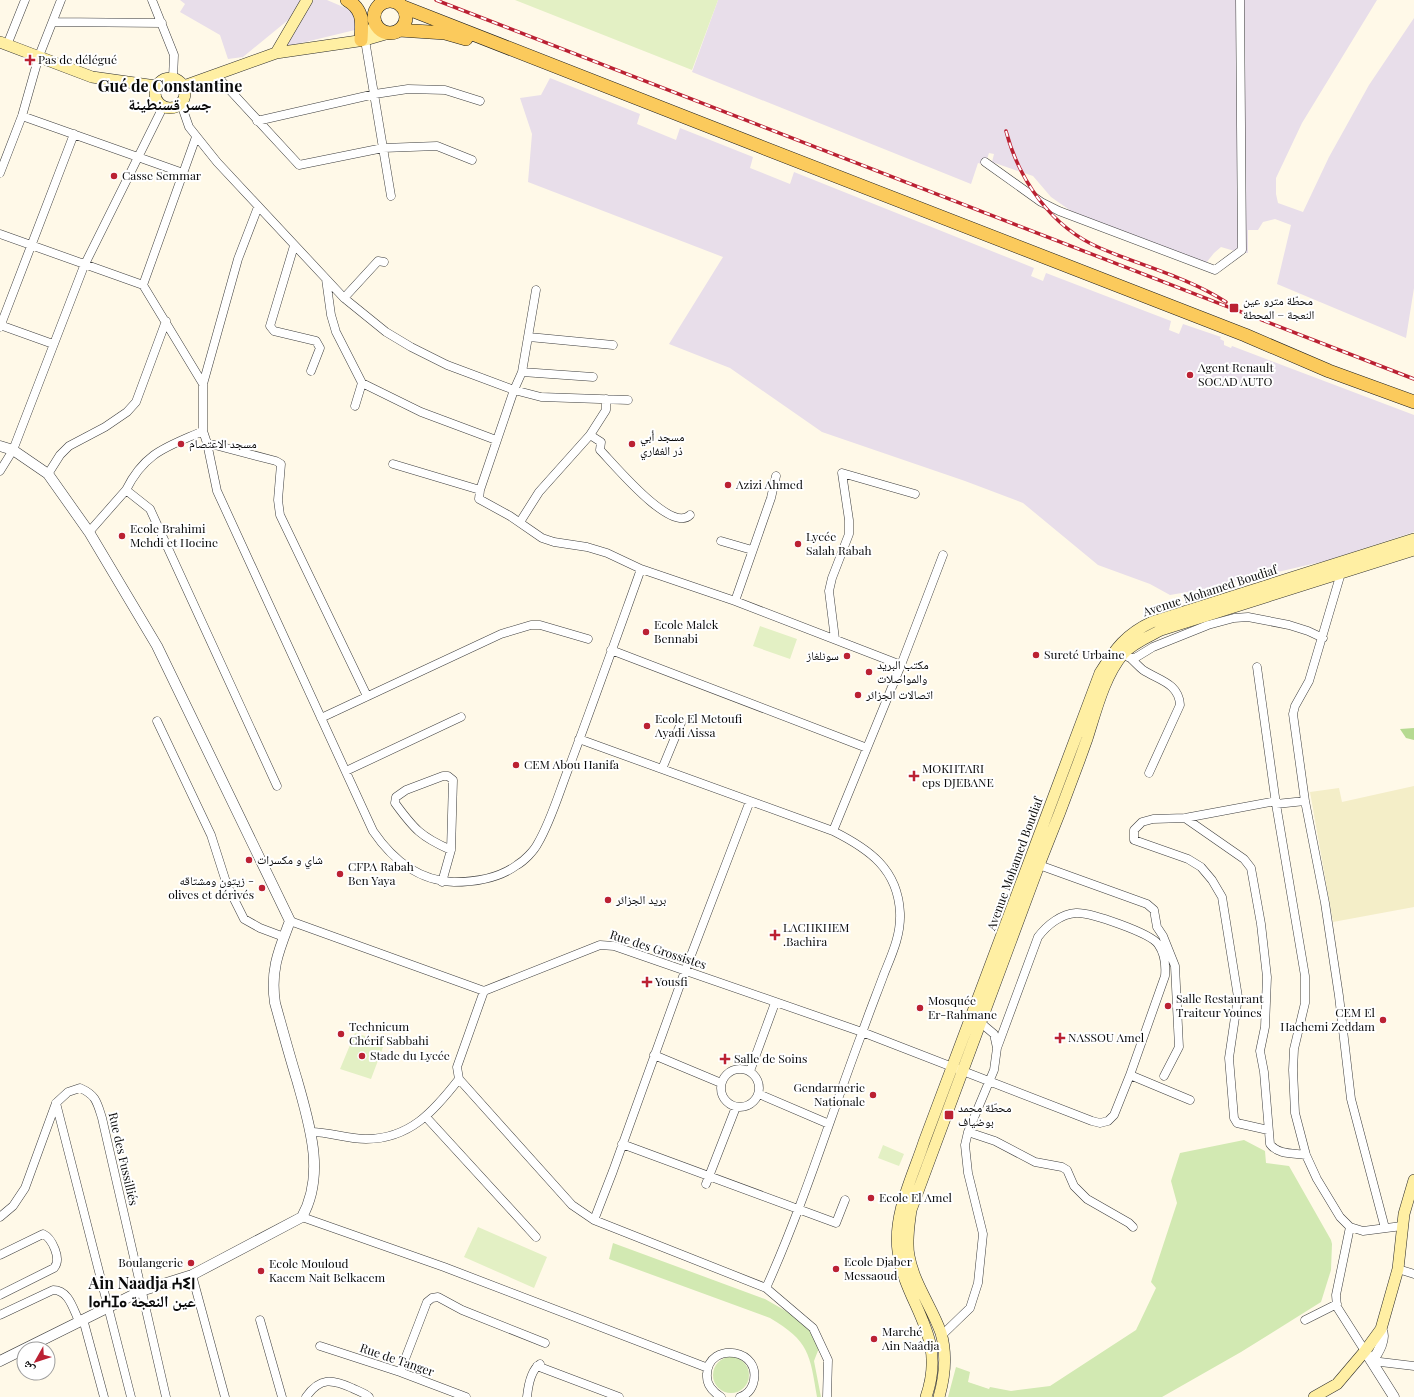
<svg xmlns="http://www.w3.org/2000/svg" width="1414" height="1397" viewBox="0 0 1414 1397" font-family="'Playfair Display','Noto Naskh Arabic','Noto Sans Tifinagh',serif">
  <rect width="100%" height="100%" fill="#fff9e8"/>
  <path fill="#e8deea" d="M180,0H327L355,12L359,29L285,47L293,16L243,57L228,59L220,35L180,12L185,4Z
    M718,0H1377L1302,123L1276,178V194L1278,203L1303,212L1329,157L1369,85L1414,18V288L1406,338L1277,284L1291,225L1275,219L1263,222L1258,230H1248V253L1238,252L1221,247L1214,253L1206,263L1071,211L1051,197L1033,176L992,162L994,154L989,153L985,165L978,163L971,184L692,72Z
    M550,78L640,114L637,124L676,140L680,128L753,157L750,168L790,184L794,172L1034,268L1031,276L1043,281L1046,273L1171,321L1169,330L1179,334L1183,324L1221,337L1220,339L1224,341V345L1231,348L1232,346L1414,415V532L1325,561L1199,590L1170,595L1150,584L1098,565L1023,503L965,481L822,432L730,368L669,344L723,257L528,182L532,134L520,98L541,95Z"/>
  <path fill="#f4eec8" d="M1414,786V907L1333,922L1310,792L1339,788L1342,802Z"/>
  <path fill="#d2e9b2" d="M1244,1140L1265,1151L1266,1163L1289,1166L1331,1240L1332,1244L1331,1270L1321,1302L1241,1352L1162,1397H948L956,1367L970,1372L968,1382L989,1389L990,1387L1011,1391L1050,1386L1136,1330L1156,1288L1151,1282L1177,1203L1171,1181L1180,1153Z
    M613,1243L765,1299L798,1318L811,1332L819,1348L814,1361L821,1397H817C810,1354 809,1341 770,1318L609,1259Z
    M713 1375a18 18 0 1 1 36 0a18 18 0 1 1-36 0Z"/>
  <path fill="#b6da91" d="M1414,728V740L1406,738L1400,729Z"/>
  <path fill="#e3f0c4" d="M515,0H718L692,70Z
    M760,626L797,639L790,659L753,646Z
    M355,1033L385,1042L371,1079L340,1069Z
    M883,1145L904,1154L899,1166L878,1158Z
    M478,1227L547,1257L534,1288L464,1257Z"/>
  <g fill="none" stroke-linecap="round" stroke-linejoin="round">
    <defs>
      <path id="minor" d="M152,0L174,55L173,78
        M53,22L162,23
        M365,40L391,196
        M7,45L25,0
        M215,74L299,165L383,148L437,146L472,160
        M181,104L189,127L217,162L344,298L386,332L411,347L447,365L514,390L541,397L628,400
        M22,116L183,173
        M257,121L375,94L408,89L445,90L480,101
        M985,162L1041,202L1059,211L1215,270L1242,250L1240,0
        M0,173L22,116L39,56L61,0
        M258,207L238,259L203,384V431L207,443L217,491L373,831C392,859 419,881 454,882C476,882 498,879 517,865C524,861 534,851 538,843C552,819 560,789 571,762C595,698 618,633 641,569
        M0,234L143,285L203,384
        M294,246L270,326L274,331L316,341L320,348L311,371
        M326,279L331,315L336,332L362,383L355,406
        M143,285L196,137
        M536,290L522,372L514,390L480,490L479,499L510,516L542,538L554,542L587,547L607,553L641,569L735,601L901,665
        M344,298L378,261L384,262
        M0,325L53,344
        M0,327L74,134
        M529,337L613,345
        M522,372L593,377
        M362,383L421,412L496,440
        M590,435L601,442L600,450C613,463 671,534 690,515
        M207,443L276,461L281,464L278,500L280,515L367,696
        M393,464L480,490
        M0,471L13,450L84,266L163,107
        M48,474L60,455L69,446L105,427L127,412L136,402L166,321
        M126,490C145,452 167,447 203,431
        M520,522L539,492L590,435L606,410V399
        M89,532L126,490L150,509L277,786
        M721,541L752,550
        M1341,573L1309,681L1295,706L1293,714L1305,801L1325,903L1339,996L1351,1099L1385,1228
        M735,601L771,498L776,476
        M835,639L829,591L832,578L849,534V520L842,473L915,494
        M611,650L867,748
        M1118,652L1130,658H1135L1153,647L1208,625L1234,618L1248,617L1289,625L1308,631L1323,638
        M1129,657C1134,661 1138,666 1143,670C1158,680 1179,683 1180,705L1149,773
        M1257,667L1276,804L1305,976V1003L1294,1049L1293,1070L1295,1113L1306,1155L1317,1179L1340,1217L1350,1227L1363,1231L1402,1226
        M321,718L501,634L531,625H540L588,639
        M157,721L211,835L227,885L244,919L260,928L284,937
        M579,739L833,831C869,849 898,869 900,913C901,935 892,954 884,974C877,993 869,1013 862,1033C830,1118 803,1206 766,1288
        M662,769L681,723
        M346,771L461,717
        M1276,804L1305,801
        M1185,818L1244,859L1251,868L1261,924L1267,977L1265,1027L1260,1051L1264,1072L1270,1144C1278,1155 1294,1153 1306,1155
        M833,831L901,665L943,555
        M1039,865L1147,904L1154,910L1157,927L1163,936L1175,966L1179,1047L1164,1076
        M442,882L451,850L453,780L448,776H443L406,790L396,797L395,803C414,829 421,837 451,850
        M290,921L484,991L600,945L614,946L862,1032L1092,1121L1100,1123L1108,1121L1114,1115L1130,1075L1190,1100
        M484,991L457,1067L459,1079L572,1205L594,1220L766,1288L813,1328L828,1360L827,1397
        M997,1048L1038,937C1047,925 1061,914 1076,913C1090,912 1150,933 1158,944C1165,954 1166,965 1165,976L1130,1075
        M654,1055L721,1083
        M721 1088a19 19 0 1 1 38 0a19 19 0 1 1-38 0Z
        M750,1071L775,1003
        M759,1094L829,1124
        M56,1103L131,1397
        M426,1117L536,1237
        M1268,1130L1237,1123L1234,1118L1229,1058L1238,997L1222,897L1212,880L1201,867L1188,859L1134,840V830L1142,822L1153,819L1185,818L1276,801
        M311,1132C330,1132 347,1139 366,1139C410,1139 434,1111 459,1079
        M968,1132L995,1141L1035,1162L1062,1167L1067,1170L1074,1186L1087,1199L1129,1223L1133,1227
        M622,1144L836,1223L845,1200
        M706,1184L736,1107
        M0,1217L13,1206L25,1188L56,1103L68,1092L80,1088C96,1095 97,1102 102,1118L166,1397
        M302,1217L444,1267L708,1368
        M594,1220L613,1171L685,971L750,801
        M1350,1227L1336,1295L1337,1307L1365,1351
        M0,1255L43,1234C52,1238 62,1259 54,1268L0,1295
        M1398,1269L1414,1274
        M192,1275L225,1397
        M0,1315L53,1290C69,1290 73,1309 79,1321
        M83,1319L104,1397
        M260,1320L282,1397
        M1305,1320L1337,1304
        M941,1336L970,1308L978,1283L983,1234L968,1173L965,1145L968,1132L994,1070L997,1048L994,1034L981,1023
        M320,1346L400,1372L466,1397
        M1372,1361L1414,1366
        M537,1366L619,1397
        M400,1372L427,1302L432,1298L438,1297L462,1310L545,1343
        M306,1397C320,1377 332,1379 352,1388C358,1391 365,1393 369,1397
        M527,1397C528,1387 531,1370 540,1364
        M721,1397C713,1392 706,1384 707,1374C708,1341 764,1348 753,1384C751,1390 746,1395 740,1397"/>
      <path id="tertiary" d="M0,446L13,450L48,474L89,532L157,646L290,921C279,950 270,970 275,1003C282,1028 289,1054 297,1080C309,1123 326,1174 302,1217L192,1275L141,1291L0,1361
        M1365,1351L1394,1397
        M1372,1361C1378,1353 1387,1338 1381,1329"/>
      <path id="secondary" d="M365,40L376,23
        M0,42L92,77L156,86
        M276,53L365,40L389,33
        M155 93a15 15 0 1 1 30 0a15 15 0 1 1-30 0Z
        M184,86L276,53L307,0
        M926,1397C948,1334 905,1306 898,1251C893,1214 913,1176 924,1142L1100,673C1115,649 1126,634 1152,622L1414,539
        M939,1397C945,1376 947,1354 941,1333C932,1307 914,1284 909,1256C906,1241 909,1225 911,1210L1039,865C1056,823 1072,781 1087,739C1096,711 1104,677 1123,654C1133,643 1148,637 1161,630L1414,550
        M1314,1397L1337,1384L1365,1351L1381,1329L1398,1269L1404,1214L1414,1180"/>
      <path id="primary" d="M347,0C364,10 362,22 361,40
        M374 17a16 16 0 1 1 32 0a16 16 0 1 1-32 0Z
        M401,6L759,146L1245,335L1329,371L1414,402
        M399,30L445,33L466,39"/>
    </defs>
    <use href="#minor" stroke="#3d3d3d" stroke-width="9"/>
    <use href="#tertiary" stroke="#3d3d3d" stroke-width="11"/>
    <use href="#secondary" stroke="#2c2c2c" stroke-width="12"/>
    <use href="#primary" stroke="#1b1b1b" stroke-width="14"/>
    <use href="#minor" stroke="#fff" stroke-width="8"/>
    <use href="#tertiary" stroke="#fff" stroke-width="10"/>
    <use href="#secondary" stroke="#ffefa3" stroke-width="11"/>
    <use href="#primary" stroke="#fbca5c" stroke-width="13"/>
    <defs>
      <path id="rail" d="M436,0L1414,379
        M1006,131C1019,180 1051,227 1100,248C1142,266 1187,277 1226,302"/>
    </defs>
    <use href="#rail" stroke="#bb2133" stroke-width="3.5"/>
    <use href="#rail" stroke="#fff" stroke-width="2" stroke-dasharray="6" stroke-linecap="butt"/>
  </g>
  <g fill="#bb2133" stroke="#fff" stroke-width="1.5">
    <path d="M28 54h4v4h4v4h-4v4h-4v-4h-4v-4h4z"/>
    <circle cx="114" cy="176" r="4"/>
    <rect x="1229" y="303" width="10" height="10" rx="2"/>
    <circle cx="1190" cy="375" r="4"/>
    <circle cx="181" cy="444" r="4"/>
    <circle cx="632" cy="444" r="4"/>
    <circle cx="728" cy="485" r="4"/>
    <circle cx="122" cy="536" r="4"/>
    <circle cx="798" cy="544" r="4"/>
    <circle cx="646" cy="632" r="4"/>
    <circle cx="1036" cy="655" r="4"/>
    <circle cx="847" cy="656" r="4"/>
    <circle cx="869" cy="672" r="4"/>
    <circle cx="858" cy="695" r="4"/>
    <circle cx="647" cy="726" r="4"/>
    <circle cx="516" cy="765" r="4"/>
    <path d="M912 770h4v4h4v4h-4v4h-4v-4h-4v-4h4z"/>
    <circle cx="249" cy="860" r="4"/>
    <circle cx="340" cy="874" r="4"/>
    <circle cx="262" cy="888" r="4"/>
    <circle cx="608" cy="900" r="4"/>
    <path d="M773 929h4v4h4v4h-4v4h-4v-4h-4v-4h4z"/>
    <path d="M645 976h4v4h4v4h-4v4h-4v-4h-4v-4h4z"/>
    <circle cx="1168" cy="1006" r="4"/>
    <circle cx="920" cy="1008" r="4"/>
    <circle cx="1383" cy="1020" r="4"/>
    <circle cx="341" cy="1034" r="4"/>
    <path d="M1058 1032h4v4h4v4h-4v4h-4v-4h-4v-4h4z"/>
    <circle cx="362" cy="1056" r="4"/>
    <path d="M723 1053h4v4h4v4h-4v4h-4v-4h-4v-4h4z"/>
    <circle cx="873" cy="1095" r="4"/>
    <rect x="944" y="1110" width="10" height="10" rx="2"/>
    <circle cx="871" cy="1198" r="4"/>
    <circle cx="191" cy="1263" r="4"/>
    <circle cx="836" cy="1269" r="4"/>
    <circle cx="261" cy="1271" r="4"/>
    <circle cx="874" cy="1339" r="4"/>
  </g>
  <g text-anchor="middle" stroke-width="4" stroke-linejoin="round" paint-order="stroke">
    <g font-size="12" fill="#0a0a0a" stroke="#fff" text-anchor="start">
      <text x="38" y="64">Pas de délégué</text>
      <text x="122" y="180">Casse Semmar</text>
      <text x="1243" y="305">محطّة مترو عين<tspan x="1243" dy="14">النعجة – المحطة</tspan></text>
      <text x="1198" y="372">Agent Renault<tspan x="1198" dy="14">SOCAD AUTO</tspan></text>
      <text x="640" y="441">مسجد أبي<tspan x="640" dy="14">ذر الغفاري</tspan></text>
      <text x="189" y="448">مسجد الاعتصام</text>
      <text x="736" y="489">Azizi Ahmed</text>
      <text x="130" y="533">Ecole Brahimi<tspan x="130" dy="14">Mehdi et Hocine</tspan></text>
      <text x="806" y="541">Lycée<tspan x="806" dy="14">Salah Rabah</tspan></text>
      <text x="654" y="629">Ecole Malek<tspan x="654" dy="14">Bennabi</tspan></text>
      <text x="1044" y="659">Sureté Urbaine</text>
      <text x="839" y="660" text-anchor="end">سونلغاز</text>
      <text x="877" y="669">مكتب البريد<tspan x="877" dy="14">والمواصلات</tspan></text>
      <text x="866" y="699">اتصالات الجزائر</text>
      <text x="655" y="723">Ecole El Metoufi<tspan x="655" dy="14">Ayadi Aissa</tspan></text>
      <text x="524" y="769">CEM Abou Hanifa</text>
      <text x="922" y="773">MOKHTARI<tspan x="922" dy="14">eps DJEBANE</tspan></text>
      <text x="257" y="864">شاي و مكسرات</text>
      <text x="348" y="871">CFPA Rabah<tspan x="348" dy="14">Ben Yaya</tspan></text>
      <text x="254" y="885" text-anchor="end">زيتون ومشتاقه -<tspan x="254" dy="14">olives et dérivés</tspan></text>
      <text x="616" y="904">بريد الجزائر</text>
      <text x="783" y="932">LACHKHEM<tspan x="783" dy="14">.Bachira</tspan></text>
      <text x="655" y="986">Yousfi</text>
      <text x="1176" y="1003">Salle Restaurant<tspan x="1176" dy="14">Traiteur Younes</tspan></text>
      <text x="928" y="1005">Mosquée<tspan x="928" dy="14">Er-Rahmane</tspan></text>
      <text x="1375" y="1017" text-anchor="end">CEM El<tspan x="1375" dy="14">Hachemi Zeddam</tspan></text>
      <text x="349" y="1031">Technicum<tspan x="349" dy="14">Chérif Sabbahi</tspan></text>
      <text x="1068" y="1042">NASSOU Amel</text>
      <text x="370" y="1060">Stade du Lycée</text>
      <text x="734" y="1063">Salle de Soins</text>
      <text x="865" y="1092" text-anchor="end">Gendarmerie<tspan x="865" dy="14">Nationale</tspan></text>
      <text x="958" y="1112">محطّة محمد<tspan x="958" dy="14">بوضياف</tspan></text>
      <text x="879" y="1202">Ecole El Amel</text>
      <text x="844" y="1266">Ecole Djaber<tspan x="844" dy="14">Messaoud</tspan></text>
      <text x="183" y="1267" text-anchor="end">Boulangerie</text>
      <text x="269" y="1268">Ecole Mouloud<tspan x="269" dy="14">Kacem Nait Belkacem</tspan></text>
      <text x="882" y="1336">Marché<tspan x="882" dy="14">Ain Naâdja</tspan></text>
    </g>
    <g font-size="12" fill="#0a0a0a" stroke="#fff">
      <text transform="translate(1210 591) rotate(-18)" y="4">Avenue Mohamed Boudiaf</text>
      <text transform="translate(1015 864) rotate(-70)" y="4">Avenue Mohamed Boudiaf</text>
      <text transform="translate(658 950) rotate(18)" y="4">Rue des Grossistes</text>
      <text transform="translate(123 1159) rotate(77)" y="4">Rue des Fussilliés</text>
      <text transform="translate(397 1360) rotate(19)" y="4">Rue de Tanger</text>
    </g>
    <g font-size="16" font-weight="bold" fill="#0a0a0a" stroke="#fff">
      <text x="170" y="92">Gué de Constantine<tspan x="170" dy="18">جسر قسنطينة</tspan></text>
      <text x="142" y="1289">Ain Naadja ⵄⵉⵏ<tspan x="142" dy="18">ⵏⴰⵄⵊⴰ عين النعجة</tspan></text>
    </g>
  </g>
  <g transform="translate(36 1361) rotate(231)"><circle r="19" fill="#ffffff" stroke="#9d9d9d"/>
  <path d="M0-3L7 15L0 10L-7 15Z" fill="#bb2133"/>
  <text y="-6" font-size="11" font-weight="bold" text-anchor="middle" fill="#0a0a0a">ش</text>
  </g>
</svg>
